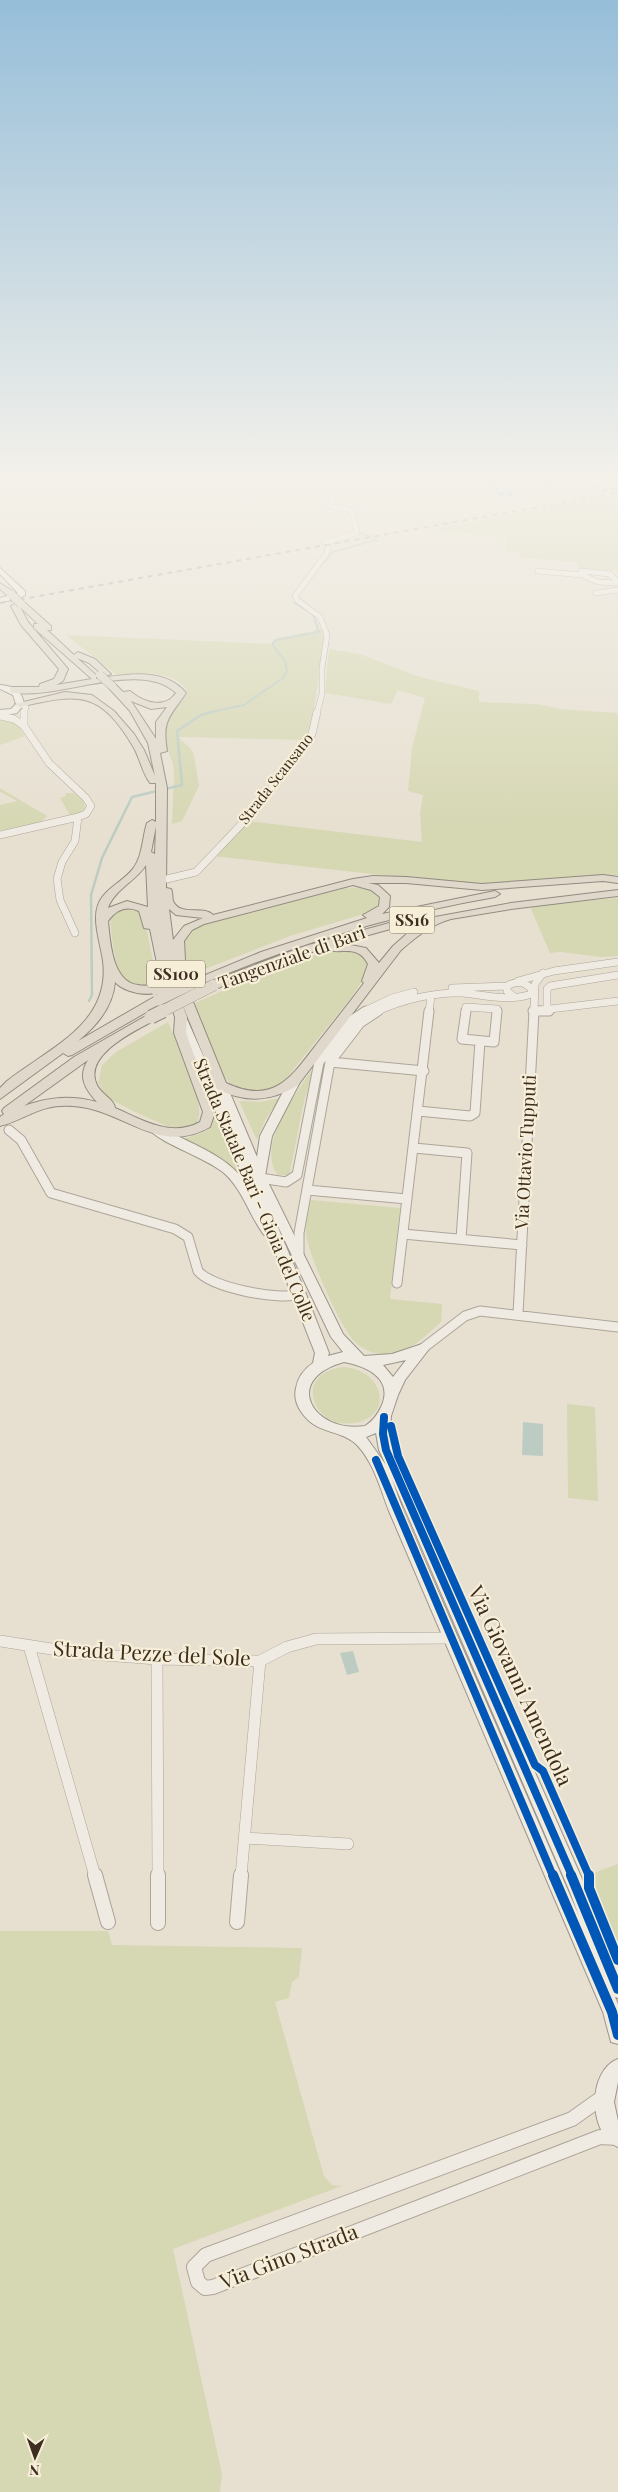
<svg xmlns="http://www.w3.org/2000/svg" width="618" height="2492" viewBox="0 0 618 2492" font-family="'Playfair Display',serif">
  <rect width="100%" height="100%" fill="#e7e0d1"/>
  <path fill="#d6d7b3" d="M618,494V571L578,568L577,562L521,558L519,552L506,551V538L430,530Z
    M322,629L324,646L310,733L305,740L178,737L190,748L194,755L199,786L182,821L172,824L174,775L173,764L163,738L168,716L188,693C178,671 139,671 118,676L66,635L272,644L274,639Z
    M329,649L360,654L420,677L479,691V702L536,704L562,709L618,713V875L470,885L213,856L248,821L422,842L420,813L423,795L408,791L412,748L425,698L398,690L391,704L325,693Z
    M0,719L17,723L25,736L0,745Z
    M0,788L47,816L41,822L0,831V805L17,801L0,792Z
    M65,793H74L84,802L85,809L71,817L60,798L66,796Z
    M364,887L380,894L381,905L374,911L290,936L187,976L181,947L188,932L210,921L347,888Z
    M618,898V956L601,957L561,952L550,953L531,909L532,905Z
    M123,908L137,909L144,917L158,985C148,987 137,988 127,983C115,976 111,931 110,917Z
    M332,949H352L369,960V971L353,995L281,1085C266,1092 247,1095 232,1085C219,1077 201,1019 195,1003L245,981Z
    M168,1022C177,1044 215,1113 192,1130L171,1128L133,1111L108,1098L98,1083L102,1065L116,1052Z
    M316,1063L304,1101L290,1172L288,1175H278C254,1145 300,1089 316,1063Z
    M280,1098L265,1120L257,1140L239,1101L260,1102Z
    M213,1114H214L239,1175L218,1157L182,1140C194,1133 215,1135 213,1114Z
    M311,1200L400,1208L390,1299L442,1304L441,1322C427,1334 413,1350 394,1354C381,1357 364,1351 355,1342C340,1327 309,1256 306,1234C305,1223 309,1211 311,1200Z
    M343,1367C386,1370 393,1417 355,1423C312,1430 292,1373 343,1367Z
    M567,1404L595,1407L598,1501L568,1498Z
    M618,1864V1943L615,1944L592,1888L591,1874Z
    M0,1931H108L112,1945L302,1948L299,1977L292,1982L289,1998L275,2002L324,2176L332,2185L342,2186L173,2249L222,2474L220,2492H0Z"/>
  <path fill="#bcccc2" d="M523,1422L543,1424V1456L522,1455Z
    M353,1651L359,1672L347,1675L340,1653Z"/>
  <g fill="none" stroke-linecap="round" stroke-linejoin="round">
    <path stroke="#bcccc2" stroke-width="2" d="M321,565L333,552L376,540L359,532L353,507H346
      M294,603L308,611
      M207,713L244,705L283,678L287,671L285,661L272,644L276,640L319,632L313,614"/>
    <path stroke="#bcccc2" stroke-width="2.5" d="M89,1001L92,995L91,895L102,858L132,797L182,785L177,731L201,715L213,712"/>
    <defs>
      <path id="minor-far4" d="M486,478L491,479L490,484L497,485L496,493L511,494L510,498
        M578,478L602,491L618,488
        M544,485L579,479
        M325,543L357,533L352,510L329,506L343,478
        M538,571L582,575L598,582L618,583
        M581,571L610,574L618,582
        M596,593L618,590
        M20,704L26,707L24,713
        M317,713L322,694V668L327,635L320,617L297,600L295,596L327,553L328,546"/>
      <path id="minor-far3" d="M0,716L14,719L24,726L49,763L86,798L91,806L86,814L78,817L0,835
        M24,726V712
        M167,879L196,872L255,810L312,734L317,712
        M75,933L60,900L57,879L62,862L75,841L78,817
        M518,981L554,971L618,962
        M452,988L507,986
        M533,1011L618,1001
        M547,1011V989L550,986L618,975
        M363,1012L392,998L414,992
        M376,1012C401,1000 434,992 462,993C484,995 511,1002 531,994L532,989C524,982 517,980 507,986V991L513,996
        M429,1012L431,996
        M465,1012L466,1007L497,1009V1012
        M534,1012L535,984L543,973"/>
      <path id="minor-far2" d="M466,1011L462,1039L494,1042L497,1011
        M533,1011H549
        M330,1062L424,1071
        M418,1111L470,1116L475,1113L480,1041
        M9,1130L21,1140L51,1193L175,1229L188,1237L198,1271C212,1288 280,1301 300,1294
        M414,1148L467,1153L461,1239
        M260,1178L286,1182L297,1175L319,1062L352,1020L366,1011
        M307,1190L407,1199
        M403,1234L522,1245
        M299,1255V1233L330,1062L360,1023L378,1011
        M397,1283L429,1011
        M518,1314L534,1011
        M422,1349L465,1316L480,1311L618,1327"/>
      <path id="minor-far1" d="M0,1641L77,1653L157,1659L260,1661L287,1647L316,1639L451,1638
        M29,1646L95,1876
        M157,1659L158,1876
        M245,1838L348,1844
        M241,1876L260,1661"/>
      <path id="minor" d="M95,1875L108,1922
        M158,1875V1923
        M237,1922L241,1875
        M603,2097L572,2119L206,2255L194,2267L198,2282L205,2288L213,2287L600,2137L618,2138"/>
      <path id="secondary" d="M0,568L25,591V595L19,599L0,602V598L18,593L0,574Z
        M0,685C13,686 22,690 24,704L17,713L0,716V710L11,709L16,704L13,695L0,689Z
        M181,1014L186,1017L216,1085L221,1082L227,1086L257,1157L260,1136L288,1082L294,1078L300,1082L272,1136L265,1176L343,1334L364,1356L392,1354L422,1344L427,1345L429,1349L405,1380L398,1395L391,1416L390,1434L393,1450L586,1888L618,1967V1998L615,1997L618,2004V2044L611,2042L603,2012L389,1511C380,1488 374,1463 357,1445C341,1429 317,1435 302,1413C296,1405 294,1397 296,1388C298,1377 304,1369 313,1363L315,1353L269,1236L264,1235C249,1215 243,1190 224,1173C206,1158 160,1143 150,1130L152,1127H160C190,1144 226,1154 246,1183L176,1017ZM274,1218L331,1337L343,1352L328,1356L329,1353L306,1294ZM406,1360L393,1377L383,1365ZM344,1362C366,1366 393,1378 382,1405C378,1414 373,1421 365,1426C314,1434 280,1380 344,1362ZM376,1433L379,1450L386,1465L366,1437ZM392,1479L570,1892L579,1916L403,1511Z
        M618,2059V2082L614,2102L618,2121V2147C588,2134 587,2071 618,2059Z"/>
      <path id="trunk" d="M0,583L15,593V597H9L0,589Z
        M18,602H24L51,626V630H47L74,655L78,652L95,659L111,674L104,676L89,663L77,658L96,675V679C126,674 165,667 186,693C169,718 162,720 167,751L160,753L167,788L166,888L171,889C173,893 172,897 173,901C180,917 204,905 213,915L353,879L373,876L406,877L482,884L603,875L618,877V883L603,881L482,890L406,883H368L378,885L390,896L389,907L382,914L495,891L500,894L495,897C391,915 292,945 195,987H187L226,1083C275,1106 292,1076 319,1041C334,1022 349,1003 364,983L362,981L368,964C356,941 337,958 325,947L218,988H210V982L305,946L415,916L419,917V921L340,943L366,948L379,963L393,946L410,931L435,917L511,903L618,890V896L511,909L451,919C432,924 416,937 401,950L298,1085C271,1102 246,1103 217,1089L179,996L187,1017L186,1033L215,1112L210,1127C158,1157 124,1109 73,1106C41,1103 27,1119 0,1126V1117L4,1114L2,1111L4,1108L74,1057L151,1013L155,1014L157,1017L155,1020C135,1031 82,1055 97,1085C101,1094 115,1100 115,1108C143,1120 171,1138 200,1122L203,1112L174,1033L175,1017L159,973L150,929L144,928L139,911C126,905 116,910 108,921C110,941 112,982 138,985C146,987 155,983 161,989C151,999 124,992 115,982C113,1006 97,1026 78,1041L154,997H162V1003L72,1055L68,1056L63,1053L0,1099V1088L7,1081C49,1048 111,1024 103,961C101,945 92,921 98,905C104,889 122,882 132,870C143,857 142,838 147,823L152,820L156,822V783H150C142,772 140,759 134,748C100,690 79,693 20,707L15,704L65,692L92,695L114,711L134,734L144,750L155,776L148,743L130,711L107,686L115,684L123,692L130,691C143,702 164,710 176,693C139,658 57,702 10,692V688L13,687H39L40,684L54,679L59,669L21,625L11,606ZM20,607L38,624H34V628L92,679L56,685L63,681L68,669L28,622ZM131,701L151,709L167,707L156,722V739ZM156,826L155,854L151,852ZM146,865L148,907L127,901L108,908C114,890 136,881 146,865ZM353,885L371,890L380,897L379,906L363,915L367,918L261,952L186,983L179,963L185,960L184,941L192,930L204,924ZM169,909L176,915L203,918L184,926L173,940ZM88,1060C78,1076 84,1088 97,1102C71,1095 49,1097 24,1106Z"/>
    </defs>
    <use href="#minor-far4" stroke="#ada599" stroke-width="6"/>
    <use href="#minor-far3" stroke="#ada599" stroke-width="8"/>
    <use href="#minor-far2" stroke="#ada599" stroke-width="11"/>
    <use href="#minor-far1" stroke="#ada599" stroke-width="12"/>
    <use href="#minor" stroke="#ada599" stroke-width="16"/>
    <use href="#secondary" stroke="#9c958a" stroke-width="2"/>
    <use href="#trunk" stroke="#928b80" stroke-width="2"/>
    <use href="#minor-far4" stroke="#efebe3" stroke-width="5"/>
    <use href="#minor-far3" stroke="#efebe3" stroke-width="7"/>
    <use href="#minor-far2" stroke="#efebe3" stroke-width="9"/>
    <use href="#minor-far1" stroke="#efebe3" stroke-width="11"/>
    <use href="#minor" stroke="#efebe3" stroke-width="14"/>
    <use href="#secondary" fill="#efebe3" fill-rule="evenodd"/>
    <use href="#trunk" fill="#e0d9cb" fill-rule="evenodd"/>
    <path stroke="#afaaa2" stroke-width="2" stroke-dasharray="5 5" stroke-linecap="butt" d="M0,603L618,493"/>
    <defs>
      <path id="trunk-bridge-far2" d="M12,595L21,604
        M100,675L112,686"/>
      <path id="trunk-bridge-far1" d="M155,989L178,982
        M158,1000L191,984
        M161,1012L214,985"/>
      <path id="trunk-bridge" d="M151,1017L163,1011"/>
    </defs>
    <use href="#trunk-bridge-far2" stroke="#928b80" stroke-width="9" stroke-linecap="butt"/>
    <use href="#trunk-bridge-far1" stroke="#928b80" stroke-width="12" stroke-linecap="butt"/>
    <use href="#trunk-bridge" stroke="#928b80" stroke-width="15" stroke-linecap="butt"/>
    <use href="#trunk-bridge-far2" stroke="#e0d9cb" stroke-width="8"/>
    <use href="#trunk-bridge-far1" stroke="#e0d9cb" stroke-width="11"/>
    <use href="#trunk-bridge" stroke="#e0d9cb" stroke-width="13"/>
    <path stroke="#3f9de0" stroke-width="3" stroke-dasharray="6 3" stroke-linecap="butt" d="M486,478L491,479L490,484L497,485L496,493L511,494L510,498
      M578,478L602,491L618,488
      M544,485L579,479"/>
    <defs>
      <path id="cycleway-far1" d="M384,1417L383,1434L386,1450L572,1876
        M391,1426L398,1456L535,1765L543,1771L589,1876
        M376,1460L553,1876"/>
      <path id="cycleway" d="M553,1875L612,2012L618,2035
        M571,1875L618,1989
        M589,1875V1888L618,1960"/>
    </defs>
    <use href="#cycleway-far1" stroke="#f7eed8" stroke-width="11"/>
    <use href="#cycleway" stroke="#f7eed8" stroke-width="13"/>
    <use href="#cycleway-far1" stroke="#0057b8" stroke-width="8"/>
    <use href="#cycleway" stroke="#0057b8" stroke-width="10"/>
  </g>
  <linearGradient id="sky" x2="0" y2="1"><stop stop-color="#96bed9"/><stop offset="0.58" stop-color="#f4f1ea"/><stop offset="1" stop-color="#f4f1ea" stop-opacity="0"/></linearGradient>
  <rect width="618" height="827" fill="url(#sky)"/>
  <g text-anchor="middle" stroke-width="4.5" stroke-linejoin="round" paint-order="stroke">
    <g font-size="15" fill="#3d2e20" stroke="#f7eed8">
      <text transform="translate(276 779) rotate(-52)" y="5">Strada Scansano</text>
    </g>
    <g fill="#f7eed8" stroke="#756857" stroke-width="1">
      <rect x="389.5" y="906.5" width="45" height="27" rx="4"/>
      <rect x="147" y="960.5" width="58" height="27" rx="4"/>
    </g>
    <g font-size="16" font-weight="bold" fill="#3d2e20">
      <text x="412" y="926">SS16</text>
      <text x="176" y="980">SS100</text>
    </g>
    <g font-size="18" fill="#3d2e20" stroke="#f7eed8">
      <text transform="translate(292 958) rotate(-20)" y="6">Tangenziale di Bari</text>
      <text transform="translate(526 1152) rotate(-87)" y="6">Via Ottavio Tupputi</text>
      <text transform="translate(254 1190) rotate(67)" y="6">Strada Statale Bari - Gioia del Colle</text>
    </g>
    <g font-size="21" fill="#3d2e20" stroke="#f7eed8">
      <text transform="translate(152 1654) rotate(3)" y="7">Strada Pezze del Sole</text>
      <text transform="translate(520 1686) rotate(65)" y="7">Via Giovanni Amendola</text>
      <text transform="translate(289 2257) rotate(-21)" y="7">Via Gino Strada</text>
    </g>
  </g>
  <g transform="translate(35 2457) rotate(182)" stroke="#f7eed8" stroke-width="4" paint-order="stroke">
  <path d="M0-4L9 19L0 12L-9 19Z" fill="#3d2e20"/>
  <text y="-8" font-size="14" font-weight="bold" text-anchor="middle" fill="#3d2e20">N</text>
  </g>
</svg>
